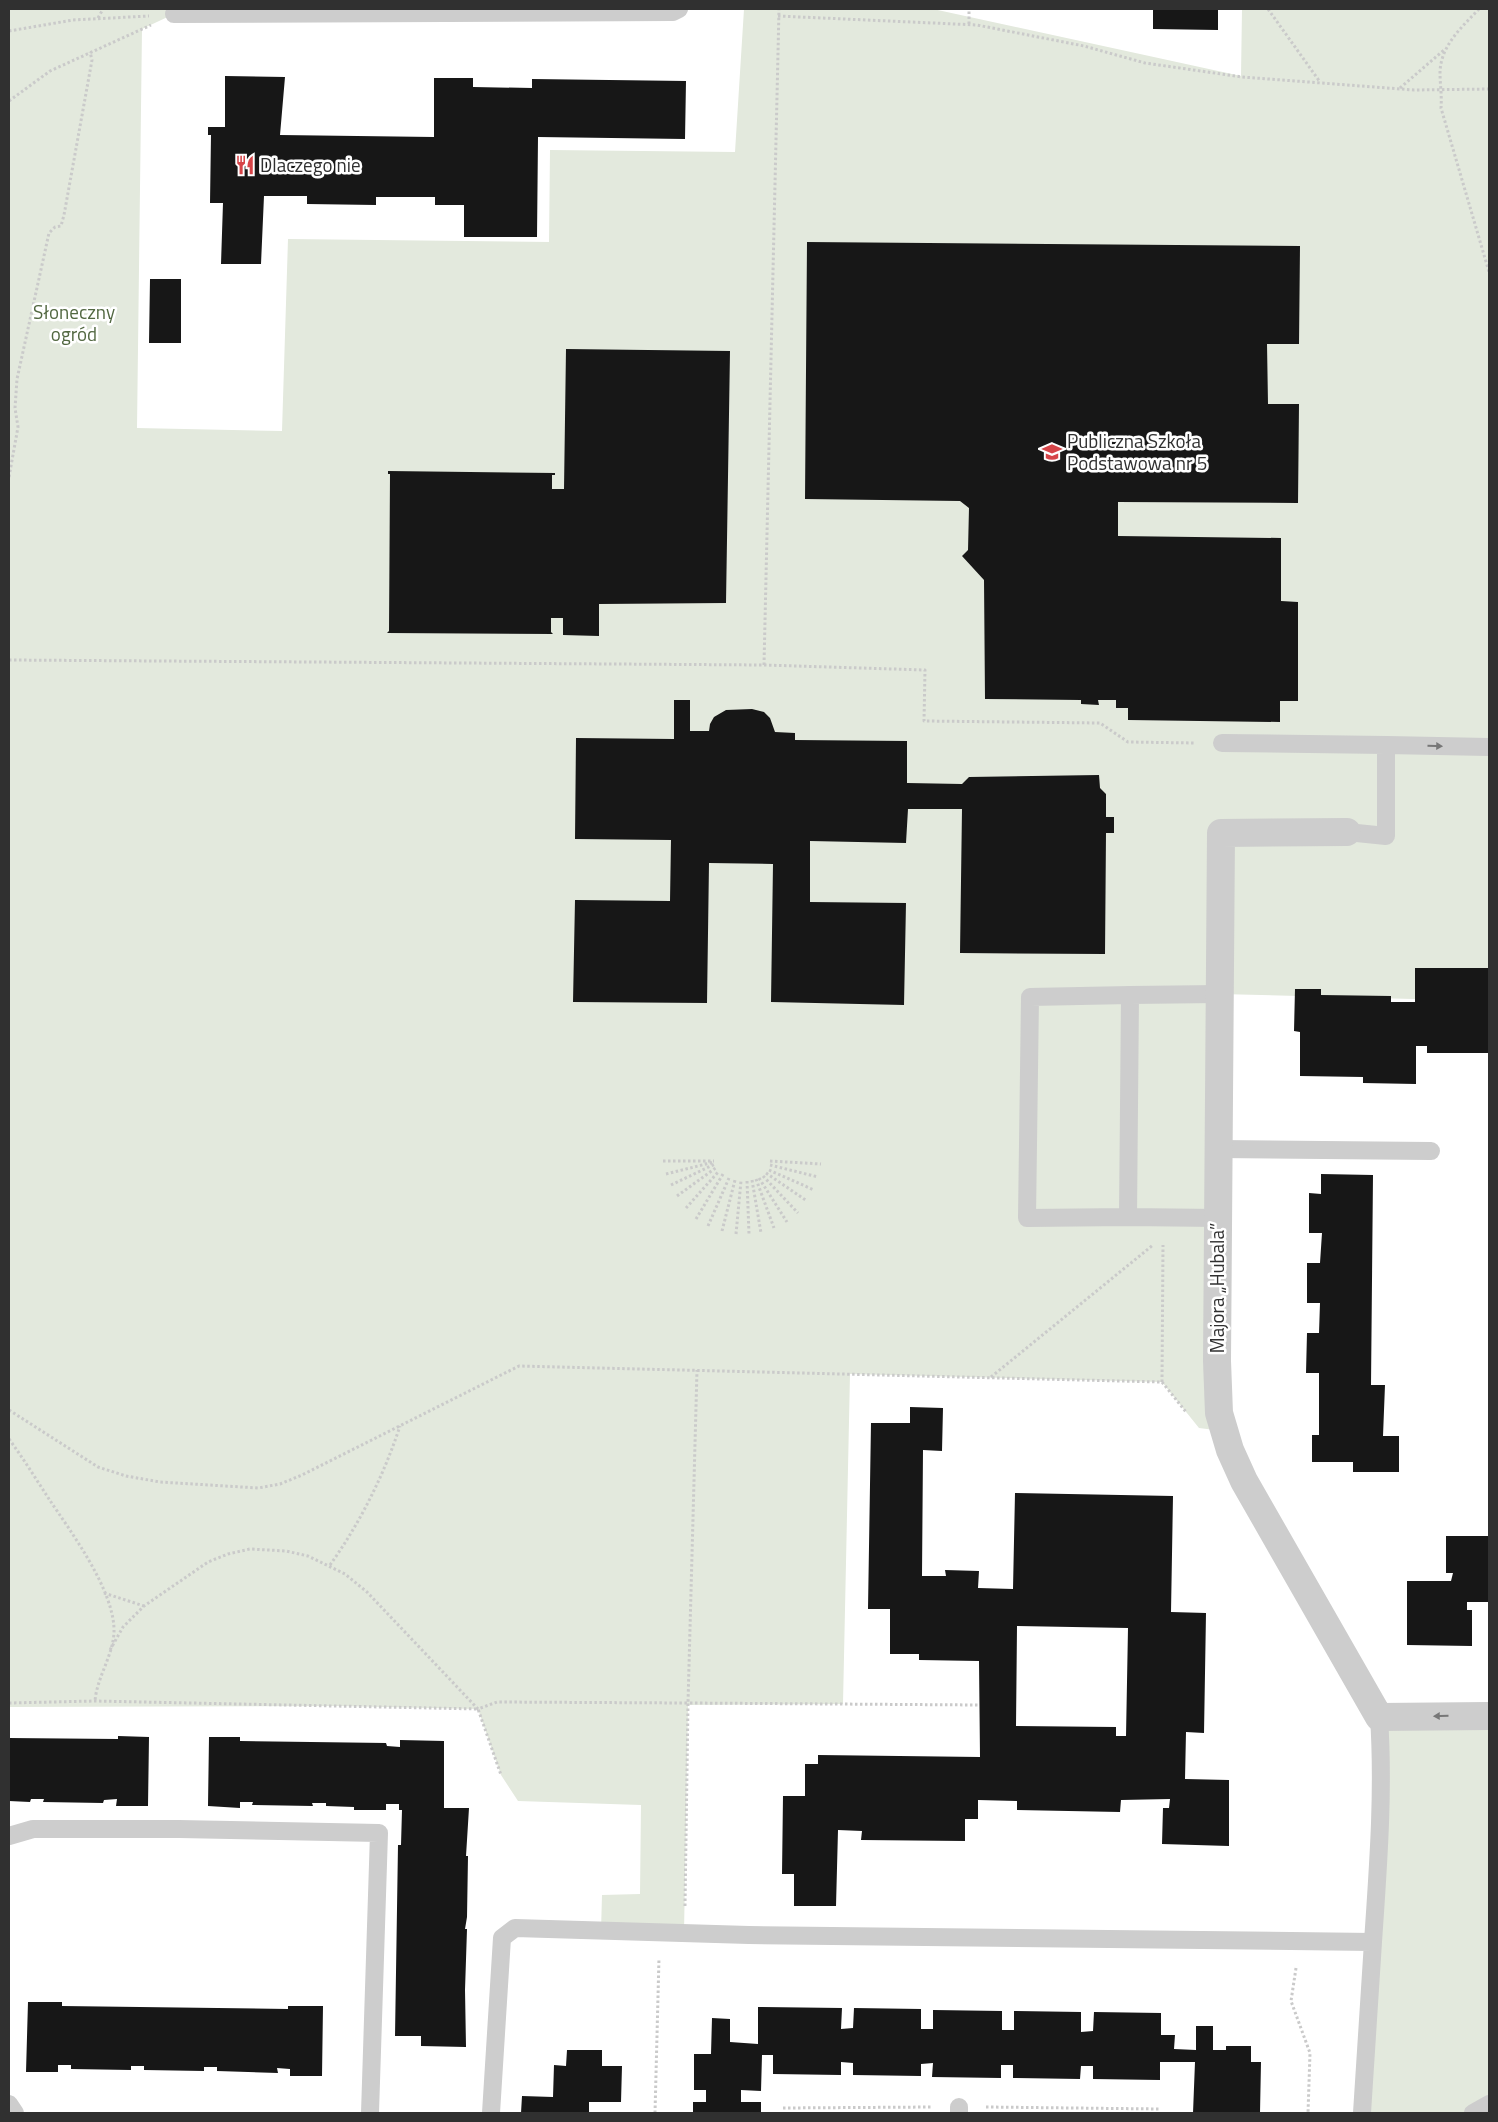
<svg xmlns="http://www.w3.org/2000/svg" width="1498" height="2122" viewBox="0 0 1498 2122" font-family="'Titillium Web',sans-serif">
  <rect width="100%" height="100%" fill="#fff"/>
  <path fill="#e3e9dd" d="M9,9H193L174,14L142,29L137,428L282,431L288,239L549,242L550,150L735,152L744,9H933L1241,76L1242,9H1489V1001L1219,994L1223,1431L1199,1428L1162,1382L850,1374L843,1704L688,1705L684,1933L601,1931L602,1895L640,1894L641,1805L518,1801L501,1775L478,1709L339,1706L9,1707Z
    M1489,1716V2113H1362L1379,1717Z"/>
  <path fill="#171717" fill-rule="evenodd" d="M1153,9H1218V30L1153,29Z
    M225,76L285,77L280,135L434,137V78H473V87L532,88V79L686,81L685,139L538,137L537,237H464V205H435V197H376V205L307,204V196H264L261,264H221L223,203H210L211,135H208V127H225Z
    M807,242L1300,246L1299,344H1267L1268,404H1299L1298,503L1118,502V536L1281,538V601L1298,602V701H1280V722L1128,720V708H1116V700H1098L1099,705L1081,704V700L985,699L984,580L962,556L968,550L969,508L960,501L805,499Z
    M150,279H181V343H149Z
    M566,349L730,351L726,603L599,604V636L563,635V618H551V632L553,634L387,633L389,631L390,474H388V471L555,473V475H552V489H564Z
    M674,700H690V731H709L710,724L714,717L726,710L752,709L764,712L770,718L775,732L795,733V740L907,741V783L962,784L969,777L1099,775L1100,788L1106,794V817H1114V833H1106L1105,954L960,953L962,809H908L906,843L810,841V902L906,903L904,1005L771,1002L773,864L709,863L707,1003L573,1002L575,900L670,901L671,840L575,839L576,738L674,739Z
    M1415,968H1489V1053H1427V1046H1416V1084L1363,1083V1077L1300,1076V1032L1294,1031L1295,989H1321V995L1391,996V1002H1415Z
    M1321,1174L1373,1175L1371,1385H1385L1383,1436H1399V1472H1353V1462H1312V1435H1319V1373H1306L1307,1333H1319L1320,1303H1307V1263H1320L1322,1233H1309V1193L1321,1194Z
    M910,1407L943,1408L942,1451L923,1450L922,1576H946L945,1570L979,1571L978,1588L1013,1589L1015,1493L1173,1496L1171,1612L1206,1613L1204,1733L1186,1732L1185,1779L1229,1780V1846L1162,1844L1163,1808H1169L1170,1799L1121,1800L1120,1812L1017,1810V1801L978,1800V1819H965V1841L861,1840L862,1831L838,1830L836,1906H794V1874H782L783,1796H805V1764H818V1755L980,1757L979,1661L919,1660V1654H890V1609H868L871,1423H910ZM1017,1626L1128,1628L1126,1736H1116V1727L1016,1726Z
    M1446,1536H1489V1602H1467V1610H1472V1646L1407,1645V1581H1451L1453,1573H1446Z
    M118,1736L149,1737L148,1806H116L117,1799L104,1800L103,1803L43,1802L44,1799H31L30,1802L9,1801V1738L118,1739Z
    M209,1737H240V1741L386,1743L387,1746L400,1747V1740L444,1741V1808H469L466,1856H468L467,1917L465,1929H467L465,1990L466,2047L421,2046V2036H395L398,1845H401L402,1810H399V1804H386V1810H354V1807L326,1806V1803H312L313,1806L252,1805L253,1802H240V1808L208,1806Z
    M28,2002H62V2006L288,2009V2006H323L322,2076H290V2069L277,2068L278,2073L217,2071V2067H204V2071L144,2070V2066H131V2070L71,2069V2065H58V2072H26Z
    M758,2007L842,2008L841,2029L853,2028L854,2008L921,2009V2029H933V2010L1002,2011V2030H1014V2011L1081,2012V2032L1093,2031L1094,2012L1161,2013V2035H1175L1174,2049L1196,2050V2026H1213V2050H1226V2046H1251V2062H1261L1260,2113H1193L1195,2062H1160V2080L1093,2079V2066H1081L1080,2079L1013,2078V2065H1001V2078L932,2077L933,2063L921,2064V2076L853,2075V2063L841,2062V2075L773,2074V2055H762L761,2091L741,2090V2102H761V2113H693V2102H706V2090H694V2054H711L712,2018L730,2019V2042L758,2044Z
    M567,2050H602V2066H622L621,2102H589V2113H521L522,2096L553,2097L554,2065L566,2066Z"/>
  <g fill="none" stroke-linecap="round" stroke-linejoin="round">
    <path stroke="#cacaca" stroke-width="3" stroke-dasharray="2.5 2.5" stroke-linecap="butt" d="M1268,9L1320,82
      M1479,9C1462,27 1441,45 1440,72C1440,84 1442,96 1441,108L1489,272
      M778,16L977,25L1084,46L1145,63L1242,77L1414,90L1489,89
      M98,18L103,9
      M969,24V9
      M9,31L73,20L149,16
      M1400,88L1444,50
      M9,101L50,71L151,25
      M9,477L18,427L15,408L17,379L49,233L55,227L61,226L64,215L92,60L90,52
      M9,660L764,665L779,9
      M764,665L925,670L924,721L1100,723L1128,742L1196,743
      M663,1161H714
      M770,1161L821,1164
      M770,1165L818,1177
      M769,1170L814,1190
      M766,1173L807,1201
      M666,1174L714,1162
      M763,1176L798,1213
      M759,1178L787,1222
      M756,1179L774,1228
      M752,1180L761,1233
      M747,1181L749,1234
      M671,1185L715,1164
      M677,1196L717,1167
      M686,1208L719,1171
      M696,1219L723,1174
      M708,1226L729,1178
      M722,1231L735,1180
      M736,1234L741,1181
      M991,1377L1153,1245
      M1162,1382L1163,1245
      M9,1410L98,1467L126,1476L160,1482L258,1488L280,1484L302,1475L519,1366L1162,1382L1186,1412
      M9,1439C23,1458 36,1479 49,1499C71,1532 112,1587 114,1628C115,1653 97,1676 95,1701
      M330,1565C360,1523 384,1475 400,1426
      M104,1593L144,1606
      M110,1650L123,1627L144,1606L208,1562L228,1554L250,1549L286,1551L308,1556L345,1574L367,1592L478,1709L497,1702L688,1703L697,1370
      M9,1703L95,1701L478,1709L501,1775
      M685,1906L688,1703L979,1705
      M1296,1968L1291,2001L1310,2053L1308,2113
      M986,2107L1160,2109
      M783,2108L932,2107
      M655,2113L659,1958"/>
    <path stroke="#cdcdcd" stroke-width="18" d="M174,14L673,12L679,9
      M1222,743L1386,745V836L1347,832
      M1386,745L1489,747
      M1218,1149L1431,1151
      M1128,1217L1027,1218L1030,997L1130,995
      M1218,1218L1128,1217L1130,995L1219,994
      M9,1836L33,1829H179L379,1833L370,2113
      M9,2104L15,2113
      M491,2113L502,1938L515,1928L749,1935L1373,1942C1378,1868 1384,1792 1379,1717
      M959,2113V2107
      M1362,2113L1373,1942
      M1473,2113L1489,2104"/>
    <path stroke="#cdcdcd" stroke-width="28" d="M1347,832L1221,833L1217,1361L1219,1413L1230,1450L1244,1481L1379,1717L1489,1716"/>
  </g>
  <defs><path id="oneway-solid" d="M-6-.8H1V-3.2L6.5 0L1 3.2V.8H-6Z" transform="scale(1.25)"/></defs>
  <g fill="#777">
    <use href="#oneway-solid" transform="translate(1435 746) rotate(1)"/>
    <use href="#oneway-solid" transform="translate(1441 1716) rotate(179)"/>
  </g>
  <defs>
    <symbol id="restaurant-bare" viewBox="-9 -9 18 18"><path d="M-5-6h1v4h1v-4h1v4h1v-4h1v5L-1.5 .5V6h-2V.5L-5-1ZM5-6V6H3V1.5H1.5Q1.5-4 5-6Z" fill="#d64448" stroke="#fff" stroke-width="2.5" paint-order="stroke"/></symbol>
    <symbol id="school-bare" viewBox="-9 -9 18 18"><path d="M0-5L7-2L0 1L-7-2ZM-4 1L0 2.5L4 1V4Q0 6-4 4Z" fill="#d64448" stroke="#fff" stroke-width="2.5" paint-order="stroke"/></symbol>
  </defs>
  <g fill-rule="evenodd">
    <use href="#restaurant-bare" x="231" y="151" width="28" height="28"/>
    <use href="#school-bare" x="1038" y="438" width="28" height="28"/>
  </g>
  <g text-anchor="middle" stroke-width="5" stroke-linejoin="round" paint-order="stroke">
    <g font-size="19" fill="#303030" stroke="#fff" text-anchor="start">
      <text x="260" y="172">Dlaczego nie</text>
      <text x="1067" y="448">Publiczna Szkoła<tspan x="1067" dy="22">Podstawowa nr 5</tspan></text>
    </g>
    <g font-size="19" fill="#526841" stroke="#fff">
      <text x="74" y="319">Słoneczny<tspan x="74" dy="22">ogród</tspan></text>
    </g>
    <g font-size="19" fill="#303030" stroke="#fff">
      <text transform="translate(1217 1288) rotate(-90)" y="7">Majora „Hubala”</text>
    </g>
  </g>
  <rect width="1498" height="2122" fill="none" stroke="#303030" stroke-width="20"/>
</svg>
